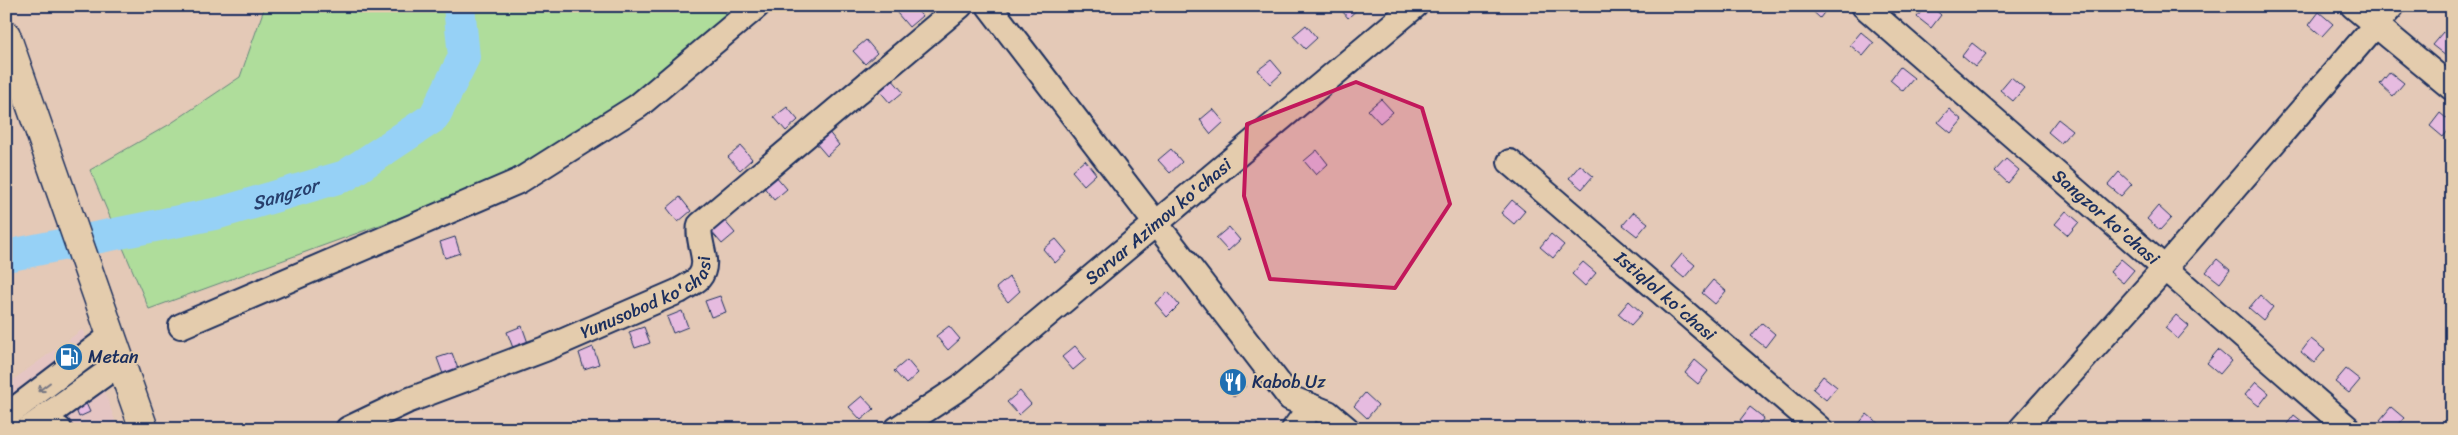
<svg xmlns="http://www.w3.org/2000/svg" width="2458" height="435" viewBox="0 0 2458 435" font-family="Sriracha,sans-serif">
  <rect width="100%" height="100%" fill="#e4c9b7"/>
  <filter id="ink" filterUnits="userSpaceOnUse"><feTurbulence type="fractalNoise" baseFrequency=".02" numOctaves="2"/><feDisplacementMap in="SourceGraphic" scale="10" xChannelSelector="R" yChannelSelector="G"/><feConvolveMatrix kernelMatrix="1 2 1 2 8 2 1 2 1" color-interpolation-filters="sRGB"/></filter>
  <g filter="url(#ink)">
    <path fill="#e5c5c3" d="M83,329L118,429H6V385Z"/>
    <path fill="#afdd9b" stroke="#65867c" d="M265,6H741L625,104L476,190L149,309L90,170L170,124L240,77Z"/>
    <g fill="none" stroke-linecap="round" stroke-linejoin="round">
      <path stroke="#96d1f6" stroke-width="32" id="s1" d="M6,256L219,213L345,176L434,117L464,57L459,6"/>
    </g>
    <path fill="#e6bbe0" stroke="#1b2f5e" d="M906,6H913L922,16L909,27L897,13Z
      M1338,6H1361L1348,18Z
      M1807,6H1829L1820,18Z
      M1926,6H1931L1941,15L1931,28L1917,17Z
      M2319,12L2333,24L2322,36L2309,25Z
      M1306,25L1317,38L1305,49L1293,36Z
      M1861,32L1874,43L1863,56L1850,45Z
      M2443,32L2452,39V48L2446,56L2432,45Z
      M866,40L877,53L865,64L853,51Z
      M1972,43L1986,54L1975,67L1962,56Z
      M1271,60L1282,73L1270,84L1258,70Z
      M1900,67L1914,78L1903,91L1890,80Z
      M2390,72L2404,83L2393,96L2380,84Z
      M2011,77L2024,88L2013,101L2000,90Z
      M891,78L903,92L890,103L878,89Z
      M1381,99L1393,112L1380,123L1368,110Z
      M787,107L798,120L786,131L774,117Z
      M1213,109L1224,122L1211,134L1200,120Z
      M1949,109L1962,120L1951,133L1938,122Z
      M2440,113L2452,123V126L2443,137L2430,126Z
      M2058,119L2072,130L2061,143L2048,132Z
      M828,131L839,145L827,156L815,142Z
      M741,146L752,159L740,170L728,157Z
      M1171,149L1182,162L1170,173L1158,160Z
      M1317,150L1328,164L1316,175L1304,161Z
      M2006,159L2019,170L2008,183L1995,171Z
      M1085,160L1096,174L1084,185L1072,171Z
      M1580,165L1593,176L1582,189L1569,178Z
      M2119,172L2132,184L2121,196L2108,185Z
      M775,175L787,189L774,200L763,186Z
      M680,197L691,211L678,222L667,208Z
      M1512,200L1525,211L1514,224L1501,213Z
      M2158,206L2171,218L2160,230L2147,219Z
      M2066,211L2079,222L2068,235L2055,224Z
      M1634,212L1648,223L1637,236L1623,225Z
      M723,219L735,233L722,244L710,230Z
      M1229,227L1240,240L1228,251L1216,238Z
      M1551,234L1564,245L1553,258L1540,247Z
      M455,237L460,253L445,258L440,242Z
      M1056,239L1067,252L1055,263L1043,249Z
      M1682,254L1695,265L1684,278L1671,267Z
      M2121,259L2134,270L2123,283L2110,272Z
      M2217,259L2230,270L2220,283L2206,272Z
      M1583,262L1596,273L1585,286L1572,274Z
      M1009,277L1020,291L1008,302L996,288Z
      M1713,280L1726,291L1715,304L1702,293Z
      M1168,292L1179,305L1167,317L1155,303Z
      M2260,295L2273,307L2263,320L2249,308Z
      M720,296L726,312L711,317L705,301Z
      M1629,301L1642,313L1631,325L1618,314Z
      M682,311L688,327L673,333L667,317Z
      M2176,315L2189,326L2178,339L2165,328Z
      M1762,323L1775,334L1765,347L1751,336Z
      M522,326L528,343L513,348L507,332Z
      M949,326L960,339L948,350L936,336Z
      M644,327L650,343L635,348L629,332Z
      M2311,339L2325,350L2314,363L2301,352Z
      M1075,346L1086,359L1073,370L1062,357Z
      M593,347L599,364L584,369L579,353Z
      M2218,350L2231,361L2220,374L2207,363Z
      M452,353L458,369L443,374L437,358Z
      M907,360L918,373L906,384L894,371Z
      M1695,360L1708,371L1698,384L1685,373Z
      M2346,369L2360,380L2349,393L2335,382Z
      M1235,372L1247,385L1234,397L1222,383Z
      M1823,376L1837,387L1826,400L1813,389Z
      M2256,382L2269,393L2259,406L2245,395Z
      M1020,391L1031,404L1019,415L1007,402Z
      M1365,393L1378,405L1367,418L1354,406Z
      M862,396L874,409L861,420L849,407Z
      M85,401L90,412L79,417L74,405Z
      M1750,407L1764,418L1755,429H1750L1740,420Z
      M2391,407L2404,418L2395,429H2391L2380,420Z
      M1867,414L1880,425L1877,429H1858L1856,427Z
      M2294,415L2308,426L2305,429L2284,428Z"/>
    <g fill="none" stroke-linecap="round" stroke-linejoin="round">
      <defs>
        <g id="minor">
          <path d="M989,6L1290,398L1328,413L1347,429"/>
          <path id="s2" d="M1864,6L2349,429"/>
          <path d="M2353,6L2452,88"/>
          <path id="s3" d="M1510,162L1820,429"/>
          <path d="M181,326L519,181L638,106L757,6"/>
          <path d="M6,416L111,336"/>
          <path d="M28,429L120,363"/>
          <path d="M58,429H59"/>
          <path id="s4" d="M348,429L407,401L545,349L679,291C685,287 694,283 699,278C712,262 696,242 700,225L960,6"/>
          <path id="s5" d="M897,429L962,386L1415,6"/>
          <path d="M1294,429L1311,406"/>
          <path d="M2021,429L2165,268L2392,6"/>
        </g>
        <path id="major" d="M6,35L144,429"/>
      </defs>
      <use href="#minor" stroke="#1b2f5e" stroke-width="28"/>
      <use href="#major" stroke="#1b2f5e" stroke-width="31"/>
      <use href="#minor" stroke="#e4ccad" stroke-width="24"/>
      <use href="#major" stroke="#e4ccad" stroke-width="28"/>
    </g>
    <defs><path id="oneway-shaft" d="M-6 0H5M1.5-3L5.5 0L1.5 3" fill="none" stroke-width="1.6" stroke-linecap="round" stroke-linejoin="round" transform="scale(1.25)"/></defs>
    <use stroke="#757682" href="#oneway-shaft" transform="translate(44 387) rotate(143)"/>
  </g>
  <path fill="#c2185b" fill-opacity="0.2" stroke="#c2185b" stroke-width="4" stroke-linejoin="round" d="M1356,82L1422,108L1450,204L1395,288L1270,279L1244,196L1247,124Z"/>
  <defs>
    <symbol id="fuel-disc" viewBox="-11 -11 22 22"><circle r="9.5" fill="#1f6fb2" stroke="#e4ccad"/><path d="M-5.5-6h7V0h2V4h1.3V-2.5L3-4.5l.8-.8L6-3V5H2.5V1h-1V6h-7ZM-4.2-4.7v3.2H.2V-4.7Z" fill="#fff"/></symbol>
    <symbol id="restaurant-disc" viewBox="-11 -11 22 22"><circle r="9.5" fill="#1f6fb2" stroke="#e4ccad"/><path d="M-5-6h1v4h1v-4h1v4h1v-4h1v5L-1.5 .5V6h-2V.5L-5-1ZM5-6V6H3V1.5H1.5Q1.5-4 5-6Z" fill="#fff"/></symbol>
  </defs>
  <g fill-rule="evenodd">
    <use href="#fuel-disc" x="53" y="341" width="32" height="32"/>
    <use href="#restaurant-disc" x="1217" y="366" width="32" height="32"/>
  </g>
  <g text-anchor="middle" stroke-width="4" stroke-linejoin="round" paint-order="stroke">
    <g font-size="18" fill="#1b2f5e" stroke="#e4ccad">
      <text dy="6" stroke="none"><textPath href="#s2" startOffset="321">Sangzor ko'chasi</textPath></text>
      <text dy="6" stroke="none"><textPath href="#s5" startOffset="334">Sarvar Azimov ko'chasi</textPath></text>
      <text dy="6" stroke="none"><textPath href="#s4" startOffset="329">Yunusobod ko'chasi</textPath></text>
      <text dy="6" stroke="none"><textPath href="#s3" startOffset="205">Istiqlol ko'chasi</textPath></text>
    </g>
    <g font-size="18" fill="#1b2f5e" stroke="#e4ccad" text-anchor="start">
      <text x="88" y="363">Metan</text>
      <text x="1252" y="388">Kabob Uz</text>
    </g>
    <g font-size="19" font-style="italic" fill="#273f6d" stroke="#e4ccad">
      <text dy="7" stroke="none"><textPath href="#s1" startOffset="286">Sangzor</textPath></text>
    </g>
  </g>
  <rect width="2458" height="435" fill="none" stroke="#e4ccad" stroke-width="25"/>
  <rect x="12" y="12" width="2433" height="410" fill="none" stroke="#1b2f5e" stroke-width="2" filter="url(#ink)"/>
</svg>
